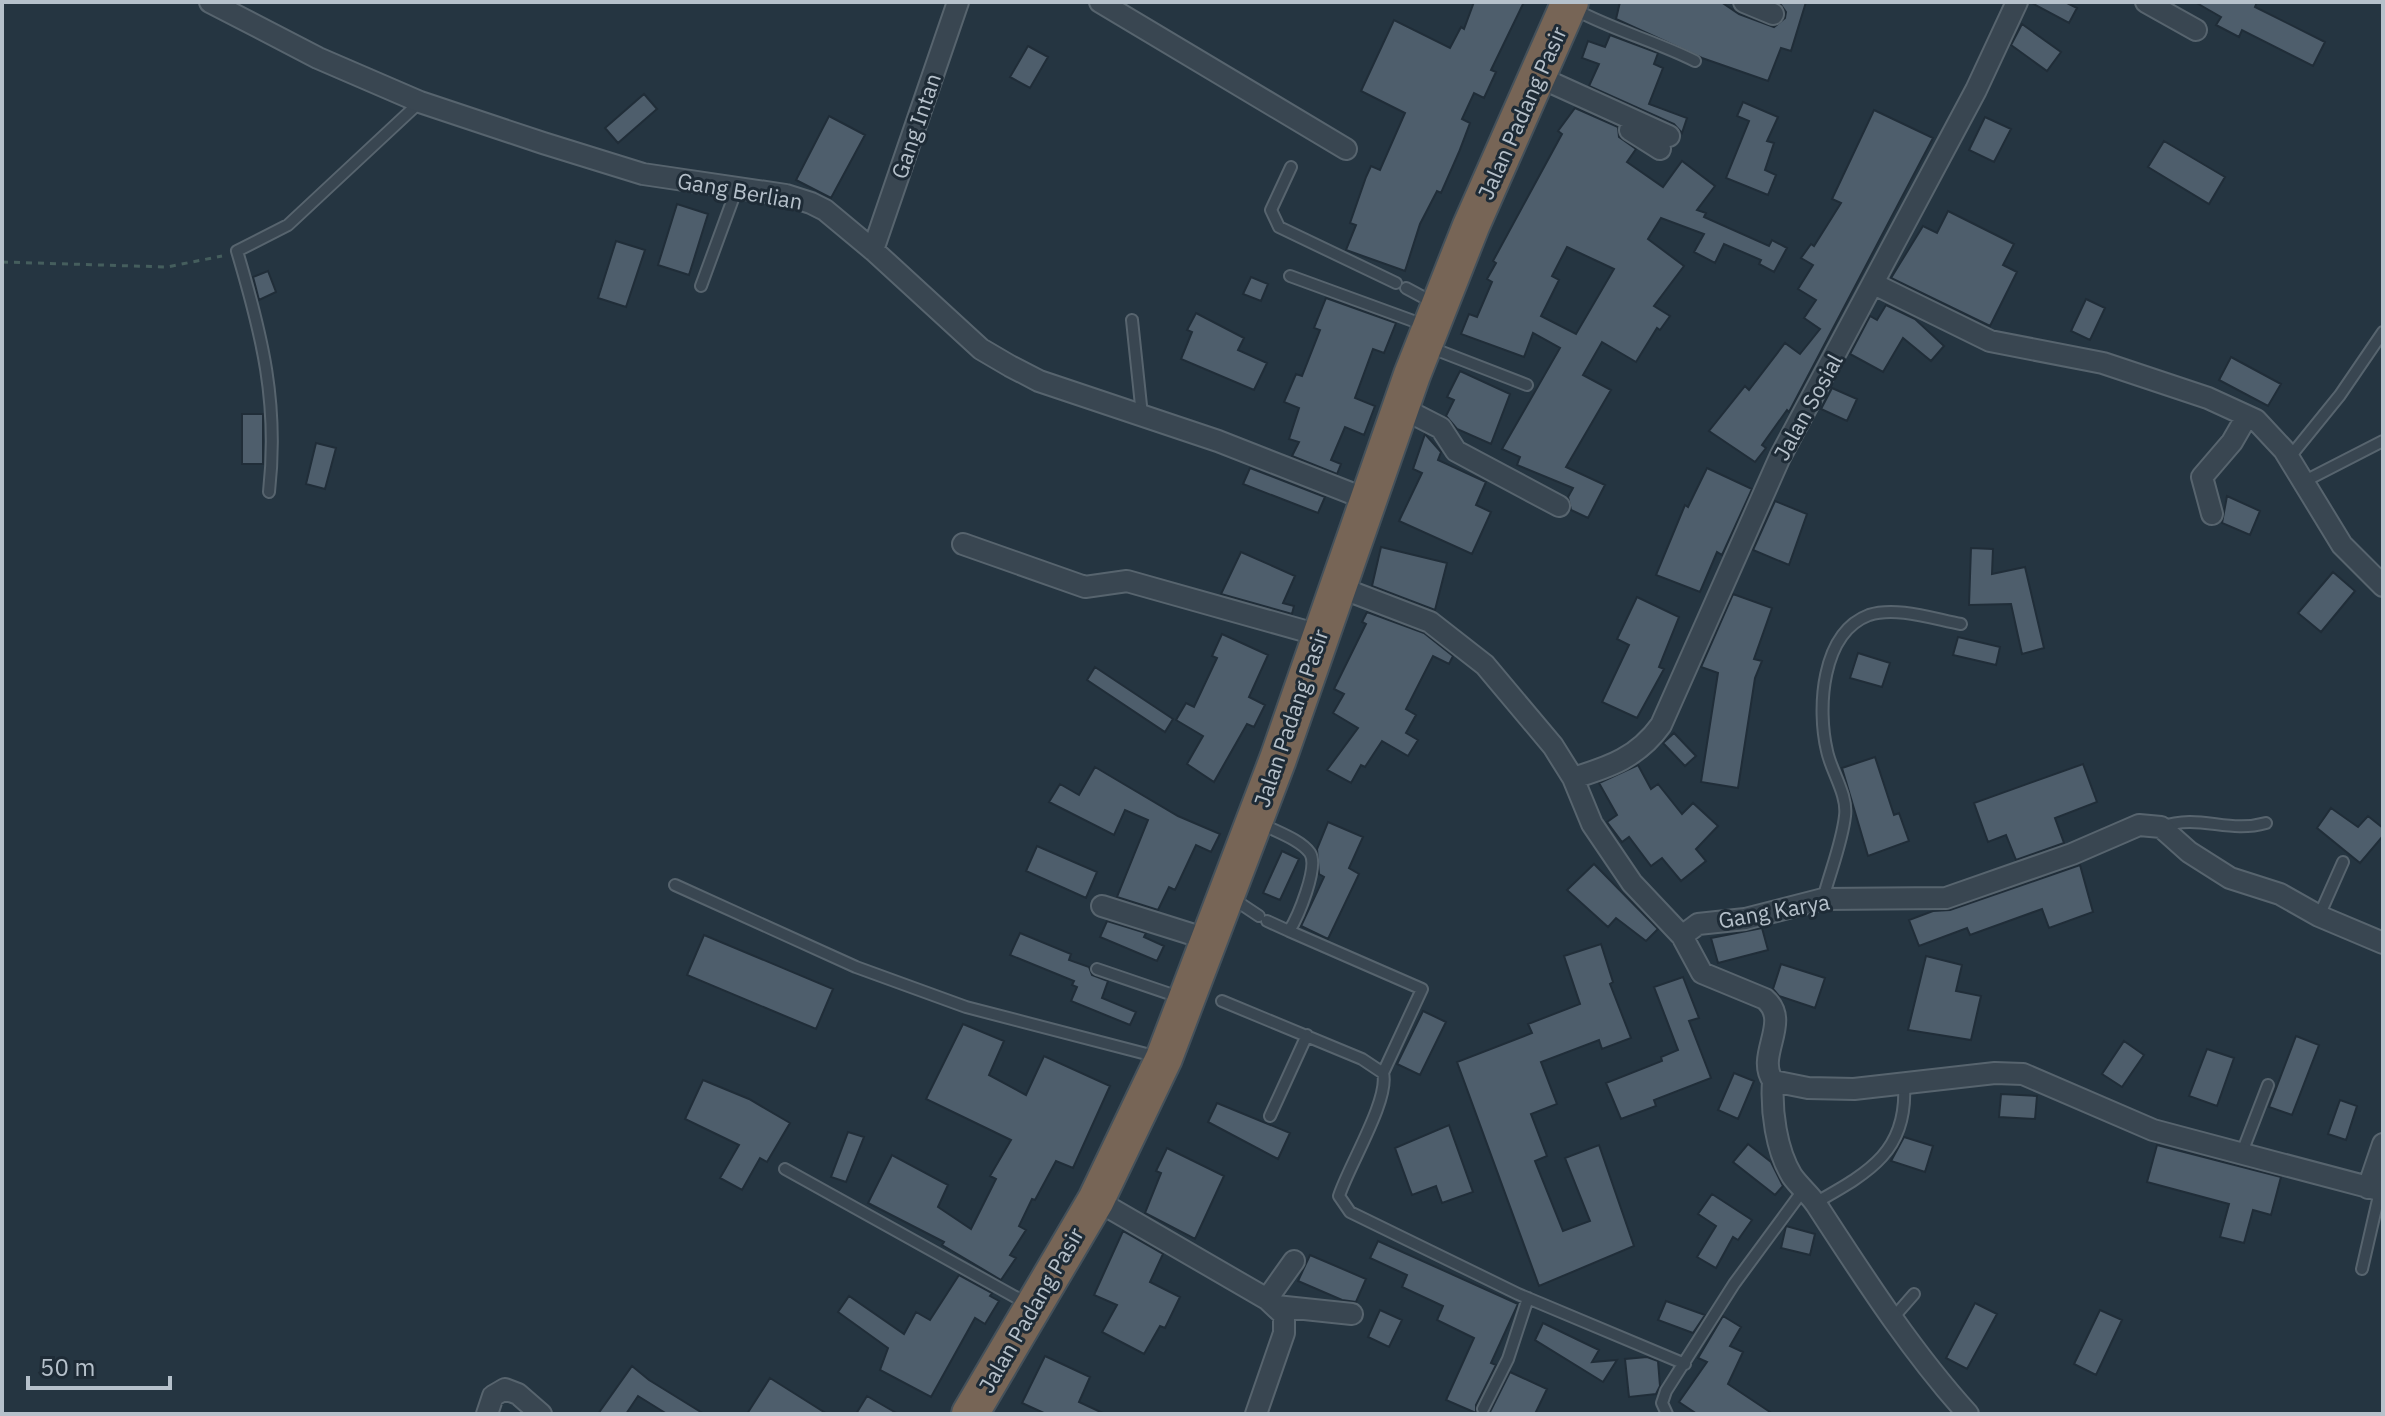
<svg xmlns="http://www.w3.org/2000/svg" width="2385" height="1416" viewBox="0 0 2385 1416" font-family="'IBM Plex Sans',sans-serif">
  <rect width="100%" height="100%" fill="#253541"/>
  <path fill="#4e5e6c" stroke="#202d38" stroke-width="2" fill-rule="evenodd" d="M1474,2H1524L1491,70L1496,72L1484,98L1474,93L1462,119L1470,123L1459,152L1441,193L1437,191L1420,224L1405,271L1346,250L1356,225L1350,223L1366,177L1371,166L1380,170L1405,113L1361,91L1394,20L1450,48L1461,27L1464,29Z
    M1620,2H1721L1739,14L1774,27L1785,18L1786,12L1779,2H1806L1791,51L1781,48L1768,81L1702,58L1616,19Z
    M2030,2H2065L2077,8L2069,23Z
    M2195,2H2257L2255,7L2325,42L2313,66L2242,30L2239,37L2216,25L2221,17Z
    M2022,24L2061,52L2047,71L2011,45Z
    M1610,35L1658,53L1654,64L1663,68L1649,104L1687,118L1682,133L1674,124L1589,86L1599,64L1582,58L1588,41L1605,47Z
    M1028,46L1048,57L1030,88L1010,77Z
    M644,94L657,109L618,143L605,128Z
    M1743,102L1778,117L1767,141L1774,143L1765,170L1776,175L1768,195L1726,178L1749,121L1737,116Z
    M1575,108L1618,127L1619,137L1636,149L1627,162L1663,187L1682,161L1715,186L1697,210L1706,213L1704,217L1769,246L1772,240L1787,248L1774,272L1759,264L1761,260L1724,244L1715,263L1694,252L1704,234L1661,218L1648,239L1684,266L1654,306L1670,316L1660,330L1657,328L1636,362L1602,342L1583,375L1611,390L1566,467L1605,485L1588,518L1571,510L1568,497L1573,488L1517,465L1520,457L1502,449L1560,348L1533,333L1524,357L1461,334L1469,314L1477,317L1492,282L1487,279L1496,263L1493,261L1562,134L1558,131ZM1567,247L1614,269L1576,334L1541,316L1559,280L1552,276Z
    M1874,110L1933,138L1789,412L1787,410L1762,445L1766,448L1755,462L1709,431L1745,386L1749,390L1785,343L1800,354L1820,329L1804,318L1816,300L1798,289L1813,265L1801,258L1811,244L1814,246L1841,203L1832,199Z
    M829,116L865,135L831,198L796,180Z
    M1985,117L2011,129L1994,162L1969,150Z
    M2164,141L2225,177L2209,204L2148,167Z
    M677,204L708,214L689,275L658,265Z
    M1948,211L2014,244L2003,265L2017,272L1990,326L1891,278L1923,226L1937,233Z
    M616,241L645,250L626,307L598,298Z
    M268,271L276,292L259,300L253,277Z
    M1251,277L1268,284L1261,301L1243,294Z
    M1326,298L1396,323L1384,353L1373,349L1355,398L1375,406L1364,435L1345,427L1331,460L1341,464L1337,474L1292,456L1299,442L1289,439L1299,408L1284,402L1296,374L1302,376L1320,330L1314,328Z
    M2086,299L2105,308L2090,340L2071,331Z
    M1886,305L1915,319L1944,346L1931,361L1903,338L1883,372L1850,354L1870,316L1877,320Z
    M1196,313L1244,338L1238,350L1267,363L1254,390L1181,359L1192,332L1187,330Z
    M2231,357L2281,384L2268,406L2219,380Z
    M1460,371L1510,394L1491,444L1457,429L1446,416L1454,400L1447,397Z
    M1832,388L1857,399L1847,421L1821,409Z
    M242,414H263V464H242Z
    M1425,434L1441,452L1438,460L1486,482L1476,505L1491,512L1472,554L1399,521L1422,473L1413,469Z
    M316,443L336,448L325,489L306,484Z
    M1250,468L1325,497L1318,513L1243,484Z
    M1707,468L1752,489L1722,555L1717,552L1700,592L1656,575L1685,505L1688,507Z
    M2227,496L2260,511L2250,535L2222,523Z
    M1775,501L1807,514L1789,565L1753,550Z
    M1381,547L1447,563L1435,610L1372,586Z
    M1971,548L1993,549L1992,574L2025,567L2044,648L2022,654L2011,604L1969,605Z
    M1241,552L1295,576L1283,603L1294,606L1292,614L1221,594Z
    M2333,572L2355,591L2321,632L2298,613Z
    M1733,594L1772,608L1754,659L1762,661L1755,678L1738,788L1701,782L1718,673L1701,667Z
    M1637,597L1679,617L1659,667L1664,669L1637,718L1602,702L1629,645L1617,639Z
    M1367,612L1424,633L1453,656L1449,664L1433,656L1406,709L1416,715L1406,733L1418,740L1408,756L1382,741L1365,767L1361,765L1351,783L1327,770L1358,728L1333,713L1344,694L1334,689L1366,624L1362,622Z
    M1222,634L1268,655L1249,697L1265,705L1254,727L1247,724L1214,782L1187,764L1203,736L1176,720L1186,703L1194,707L1217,658L1212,656Z
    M1958,637L2000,647L1996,665L1953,655Z
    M1858,653L1890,663L1882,687L1850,678Z
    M1095,667L1173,719L1165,732L1087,680Z
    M1674,733L1696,756L1685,766L1663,743Z
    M1875,757L1894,815L1899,813L1909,841L1868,856L1842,768Z
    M2083,764L2097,802L2055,818L2064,843L2016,860L2006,835L1988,842L1974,803Z
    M1638,765L1651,789L1658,784L1682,814L1693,803L1718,826L1696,849L1706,861L1681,881L1662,858L1651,866L1629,837L1622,842L1607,822L1617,815L1599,783Z
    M1095,767L1178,816L1220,834L1211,852L1196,845L1175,890L1169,887L1158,910L1117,897L1148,820L1125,810L1114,835L1049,802L1060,784L1079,795Z
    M2331,808L2358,827L2368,816L2383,828V836L2360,863L2317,828Z
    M1328,822L1363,837L1349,868L1359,874L1328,939L1301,926L1324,877L1319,874L1317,849Z
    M1037,846L1097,872L1086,898L1026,871Z
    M1282,851L1299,859L1280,900L1263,893Z
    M1594,864L1658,929L1646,941L1616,918L1608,927L1567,890Z
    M2080,865L2093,912L2049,928L2042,909L1970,935L1967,928L1919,946L1909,920L1933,911L1950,910Z
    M1107,921L1146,933L1144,937L1164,946L1157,961L1100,937Z
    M1762,928L1768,950L1718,963L1711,938Z
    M1020,933L1071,954L1069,960L1089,967L1092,975L1108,981L1102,998L1136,1012L1130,1025L1071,1001L1077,987L1072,985L1074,981L1010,955Z
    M704,935L833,989L816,1029L687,975Z
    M1601,944L1613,982L1610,984L1631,1038L1602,1049L1599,1040L1541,1062L1557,1104L1531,1114L1547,1156L1535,1161L1563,1231L1590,1221L1565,1158L1599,1145L1634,1246L1539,1286L1457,1062L1532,1033L1528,1024L1580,1004L1564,956Z
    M1926,956L1962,965L1956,991L1981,996L1971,1040L1908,1030Z
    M1781,964L1825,978L1815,1008L1779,996L1773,989Z
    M1683,977L1699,1018L1689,1021L1711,1078L1654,1100L1656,1106L1621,1119L1606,1083L1662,1061L1661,1057L1678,1050L1654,987Z
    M1423,1011L1446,1022L1420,1075L1397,1064Z
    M963,1024L1004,1041L989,1075L1026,1095L1044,1056L1110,1086L1073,1168L1056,1161L1035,1200L1032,1199L1019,1226L1026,1230L1010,1255L1016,1258L1001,1280L942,1245L944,1242L868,1203L892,1155L948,1185L938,1207L971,1229L996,1179L990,1176L1011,1140L926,1099Z
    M2296,1036L2319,1045L2292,1115L2269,1107Z
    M2124,1041L2144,1055L2122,1087L2102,1074Z
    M2207,1049L2234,1058L2217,1106L2189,1096Z
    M1734,1073L1754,1081L1738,1119L1718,1110Z
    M703,1080L749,1099L790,1123L767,1162L760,1158L742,1190L720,1178L739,1145L685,1119Z
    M2001,1094L2037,1096L2035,1119L1999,1117Z
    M2340,1100L2357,1106L2346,1140L2328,1134Z
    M1217,1103L1290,1133L1278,1159L1208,1122Z
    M1449,1125L1473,1192L1442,1203L1436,1186L1412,1195L1395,1148Z
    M848,1132L864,1137L846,1182L831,1177Z
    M1904,1137L1933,1146L1925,1172L1891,1161Z
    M1748,1144L1771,1162L1783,1186L1775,1195L1733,1162Z
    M2157,1145L2281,1177L2271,1215L2253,1210L2244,1243L2220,1237L2229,1204L2147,1182Z
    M1167,1148L1224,1176L1195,1239L1145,1213L1161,1173L1156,1171Z
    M1712,1194L1752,1220L1738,1240L1733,1237L1716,1268L1697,1257L1716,1226L1698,1214Z
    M1786,1226L1815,1234L1810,1255L1781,1248Z
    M1123,1231L1163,1254L1150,1282L1180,1297L1165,1328L1160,1326L1144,1354L1102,1332L1117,1305L1094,1295Z
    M1378,1241L1518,1304L1491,1363L1496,1365L1476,1405V1413L1446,1400L1474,1338L1437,1320L1443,1306L1402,1287L1407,1275L1370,1258Z
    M1310,1255L1366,1279L1356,1302L1342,1300L1298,1281Z
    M959,1275L992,1293L990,1296L999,1301L985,1324L975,1318L931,1397L880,1370L888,1348L838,1312L849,1296L904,1334L916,1312L930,1320Z
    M1666,1301L1705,1315L1693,1333L1658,1320Z
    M1975,1303L1997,1314L1967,1369L1946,1358Z
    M1380,1310L1402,1320L1389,1347L1368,1337Z
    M2100,1310L2122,1320L2096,1375L2074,1364Z
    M1723,1316L1741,1327L1730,1346L1743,1352L1728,1384L1773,1414H1697L1679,1402L1707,1362L1698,1358Z
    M1543,1323L1599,1350L1592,1362L1617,1360L1603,1382L1535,1340Z
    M1045,1356L1090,1377L1079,1402L1105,1414H1046L1022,1403Z
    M1647,1357L1658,1361L1660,1386L1656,1394L1629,1397L1625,1359Z
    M632,1366L649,1380L704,1414H667L638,1396L626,1414H598Z
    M1510,1372L1547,1389L1535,1414H1489Z
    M770,1378L827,1414H747Z
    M867,1396L898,1414H856Z"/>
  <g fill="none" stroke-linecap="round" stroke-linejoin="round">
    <defs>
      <path id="lane" d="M1574,9C1613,30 1655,41 1695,61
        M1291,167L1271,210L1279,227L1396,283
        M1290,276L1427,326
        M701,286L737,188
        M1406,288L1434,303
        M1132,320L1142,415
        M1429,347L1527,385
        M2289,458L2340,395L2383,332
        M2303,482L2383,441
        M269,492C279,403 262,335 237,251L288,225L420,102
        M1260,823C1274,831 1300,839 1310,853C1319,867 1298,917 1289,931L1267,921
        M2161,827C2200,813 2227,834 2266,823
        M675,885L856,967L966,1007L1158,1057
        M1232,898L1259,916
        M1823,899C1830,872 1842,843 1845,816C1848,795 1831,771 1827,751C1817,709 1821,633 1869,615C1896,606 1934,619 1961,624
        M2319,916L2343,862
        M1289,931L1422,989L1383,1073
        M1097,969L1182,998
        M1222,1001L1362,1059L1383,1073C1390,1099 1348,1167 1339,1196L1350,1212L1518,1294L1685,1364
        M1270,1116L1307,1035
        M2241,1155L2268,1085
        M785,1169L1028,1304
        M1815,1203C1868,1173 1908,1152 1904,1085
        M2362,1269L2380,1191
        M1893,1318L1914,1294
        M1483,1409L1508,1359L1528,1298
        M1667,1414L1662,1403L1666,1391L1734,1284L1804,1189"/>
      <path id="street" d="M210,2L318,58L420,102L543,143L643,174L786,195L811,203L825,210L873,250L981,349L1010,366L1039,381L1218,441L1366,499
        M1100,2L1346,149
        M1744,2L1773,14
        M2146,2L2196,30
        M1539,77L1669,136
        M1630,130L1660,149
        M873,250L958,2
        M1874,284L1990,341L2103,363L2208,398L2256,420L2284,450L2342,545L2383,586
        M1400,407L1441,428L1456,451L1559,506
        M2212,514L2202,477L2232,442L2247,416
        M963,544L1085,587L1127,581L1319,635
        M1336,586L1430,622L1485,665L1553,746L1573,778L1592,824L1632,883L1682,936L1698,924L1745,919L1823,899L1946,898L2072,854L2139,825L2161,827L2189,852L2230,878L2280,894L2319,916L2383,943
        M1573,778C1610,767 1638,757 1661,725L1780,457L1976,90L2017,2
        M1102,906L1210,940
        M1682,936L1702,973L1765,999C1792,1022 1755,1055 1773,1081L1808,1088L1854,1089L1995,1073L2023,1074L2153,1130L2383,1191
        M1773,1081C1771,1110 1776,1150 1792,1176C1799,1186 1809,1194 1816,1204C1863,1276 1910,1350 1968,1414
        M2368,1188L2383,1144
        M1096,1200L1267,1299L1284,1315V1333L1256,1414
        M1267,1299L1294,1261
        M1276,1306L1352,1314
        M487,1414L493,1396L505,1389L518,1394L541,1414"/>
      <path id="highway" d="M970,1414L1096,1200L1164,1058L1278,759L1412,375L1471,226L1570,2"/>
    </defs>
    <use href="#lane" stroke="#57646e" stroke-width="14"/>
    <use href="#street" stroke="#57646e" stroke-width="24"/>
    <use href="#highway" stroke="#44515b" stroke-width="40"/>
    <path stroke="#455e5d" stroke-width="3" stroke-dasharray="6 6" stroke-linecap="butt" d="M2,262L167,267L222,256"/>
    <use href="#lane" stroke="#394651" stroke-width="10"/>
    <use href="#street" stroke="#394651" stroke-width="20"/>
    <use href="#highway" stroke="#776556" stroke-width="36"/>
  </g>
  <g text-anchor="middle" stroke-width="6" stroke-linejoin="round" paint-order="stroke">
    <g font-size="22" fill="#b6c1cb" stroke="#1e2b36">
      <text transform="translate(1522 113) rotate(-66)" y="8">Jalan Padang Pasir</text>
      <text transform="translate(916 126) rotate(-71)" y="8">Gang Intan</text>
      <text transform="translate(740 191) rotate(10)" y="8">Gang Berlian</text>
      <text transform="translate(1808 407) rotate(-61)" y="8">Jalan Sosial</text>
      <text transform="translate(1291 718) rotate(-71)" y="8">Jalan Padang Pasir</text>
      <text transform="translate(1774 911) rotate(-10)" y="8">Gang Karya</text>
      <text transform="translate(1031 1310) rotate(-60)" y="8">Jalan Padang Pasir</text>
    </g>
  </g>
  <rect width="2385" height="1416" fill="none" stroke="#b6c1cb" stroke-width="8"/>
  <path d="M28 1376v12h142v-12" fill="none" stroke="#b6c1cb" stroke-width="4"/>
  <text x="40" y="1376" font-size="24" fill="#b6c1cb" stroke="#1e2b36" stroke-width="6" paint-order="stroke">50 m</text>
</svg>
